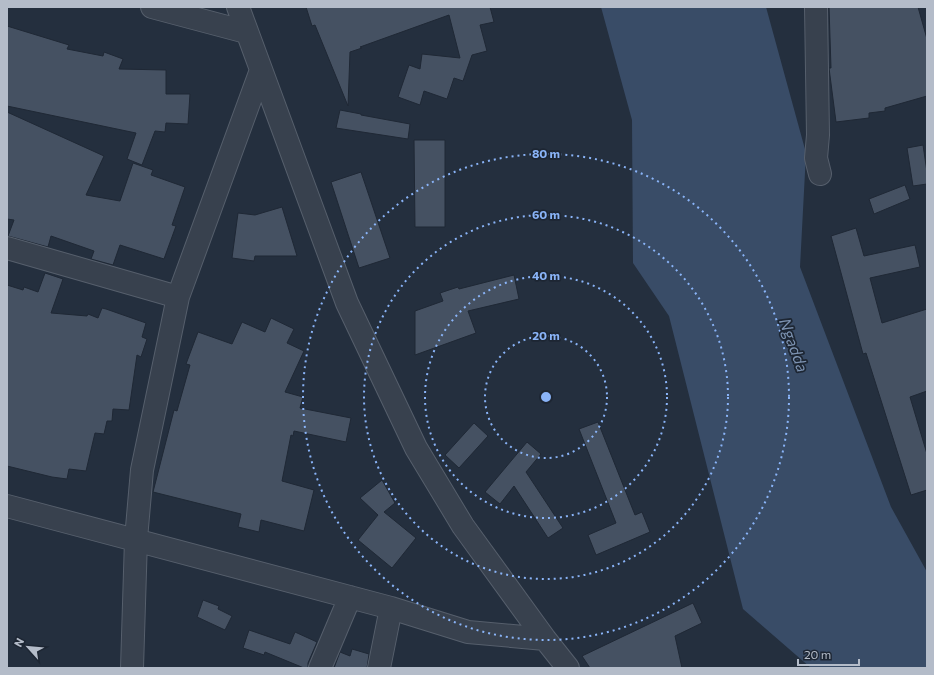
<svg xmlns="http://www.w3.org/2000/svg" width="934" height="675" viewBox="0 0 934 675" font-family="Commissioner,sans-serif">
  <rect width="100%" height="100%" fill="#242f3e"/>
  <path fill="#394c67" d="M601,7H766L806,153L800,267L891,507L927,572V668H811L743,609L669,316L633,263L632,120Z"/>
  <path fill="#455162" stroke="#1f2835" d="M306,7H490L494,22L480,25L487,51L472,55L463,81L454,78L447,99L424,91L420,105L398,97L409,65L420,69L422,54L460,58L449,15L360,47L362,48L350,52L348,106L315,25L312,26Z
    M829,7H918L927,39V96L885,108V111L869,113V118L836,122L829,68H831Z
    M7,26L69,45L67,49L103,56L104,52L123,59L119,69L166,70V94H190L188,124L166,123L165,132L155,131L142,165L127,159L136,133L7,106Z
    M340,110L361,114V115L410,124L408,139L336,128Z
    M7,112L104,156L86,195L120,201L133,163L153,170L151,175L185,187L172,225L176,226L164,259L120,245L113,265L91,259L94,251L51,236L48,247L8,236L14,220L7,219Z
    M414,140H445V227H415Z
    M923,145L927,172V184L913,186L907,148Z
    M361,172L390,258L359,268L331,182Z
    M905,185L910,199L874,214L869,199Z
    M282,207L297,256H255L254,261L232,258L238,213L255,215Z
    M856,228L864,256L915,245L920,267L870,278L882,323L927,309V391L910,397L927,454V490L911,495L866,353L863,354L831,236Z
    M45,273L63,279L51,313L87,316L88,314L98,318L102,308L106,309L146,323L142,337L147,339L141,357L137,355L129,410L113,409L112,421H107L104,434L95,433L86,471L69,469L67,479L52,477L7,466V285L23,290L24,287L38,292Z
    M514,275L519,299L468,311L476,333L415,355V311L443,301L440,293L458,287L459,289Z
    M271,318L294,329L287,343L304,351L285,392L303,397L300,408L351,418L346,442L294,431L293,436L291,435L282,481L314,490L304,531L261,520L259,532L238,527L241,514L153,492L174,410L177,411L190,365L186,364L198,332L232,344L242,322L265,332Z
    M598,422L635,515L642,512L650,532L596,555L588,535L616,523L579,429Z
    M474,423L488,436L459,468L445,455Z
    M527,442L541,454L526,472L563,528L548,538L514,486L500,504L485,492Z
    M382,480L395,503L384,512L416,538L392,568L358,540L378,515L360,498Z
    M203,600L219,606L218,609L232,616L225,630L197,617Z
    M693,603L702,623L675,636L682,668H590L582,656Z
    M249,630L290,644L295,632L317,642L308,663V668H304L265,652L264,655L243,648Z
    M352,649L369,654L367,668H334L340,652L350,656Z"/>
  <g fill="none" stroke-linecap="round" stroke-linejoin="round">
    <defs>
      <path id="minor" d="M152,7L246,32
        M238,7L347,303L416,448L463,526L545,639L568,668
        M816,7L818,135L816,158L820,174
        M7,248L178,297
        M7,506L391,608L468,632L545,639
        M132,668L136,539L142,470L178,297L261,70
        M320,668L350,597
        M379,668L391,608"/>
    </defs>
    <use href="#minor" stroke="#565f6c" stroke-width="24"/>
    <use href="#minor" stroke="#38414e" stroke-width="22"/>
  </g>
  <g fill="none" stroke="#8ab4f8" stroke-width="2" stroke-dasharray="2 4">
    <circle cx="546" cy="397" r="61"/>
    <circle cx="546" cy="397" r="121"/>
    <circle cx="546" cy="397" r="182"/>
    <circle cx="546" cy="397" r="243"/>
  </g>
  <g text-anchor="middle" stroke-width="3.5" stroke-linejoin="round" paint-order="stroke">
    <g font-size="16" font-style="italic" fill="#7c92b1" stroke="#1d2633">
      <text transform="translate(794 345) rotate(70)" y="6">Ngadda</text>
    </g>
  </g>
  <circle cx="546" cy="397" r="6" fill="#8ab4f8" stroke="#1d2633" stroke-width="2"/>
  <g font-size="12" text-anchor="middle" font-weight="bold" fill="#8ab4f8" stroke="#1d2633" stroke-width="3.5" stroke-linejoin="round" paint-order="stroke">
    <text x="546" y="158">80 m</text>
    <text x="546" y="219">60 m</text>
    <text x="546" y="280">40 m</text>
    <text x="546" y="340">20 m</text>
  </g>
  <rect width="934" height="675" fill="none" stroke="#b4bcc9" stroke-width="16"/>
  <g transform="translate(28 647) rotate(297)" stroke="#1d2633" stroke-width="3" paint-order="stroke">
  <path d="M0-3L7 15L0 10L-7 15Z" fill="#b4bcc9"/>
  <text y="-6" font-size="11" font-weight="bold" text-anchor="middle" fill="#b4bcc9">N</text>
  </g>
  <path d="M798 659v6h61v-6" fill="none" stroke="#b4bcc9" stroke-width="2"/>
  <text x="804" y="659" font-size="12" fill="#b4bcc9" stroke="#1d2633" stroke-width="3" paint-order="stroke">20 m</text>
</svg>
